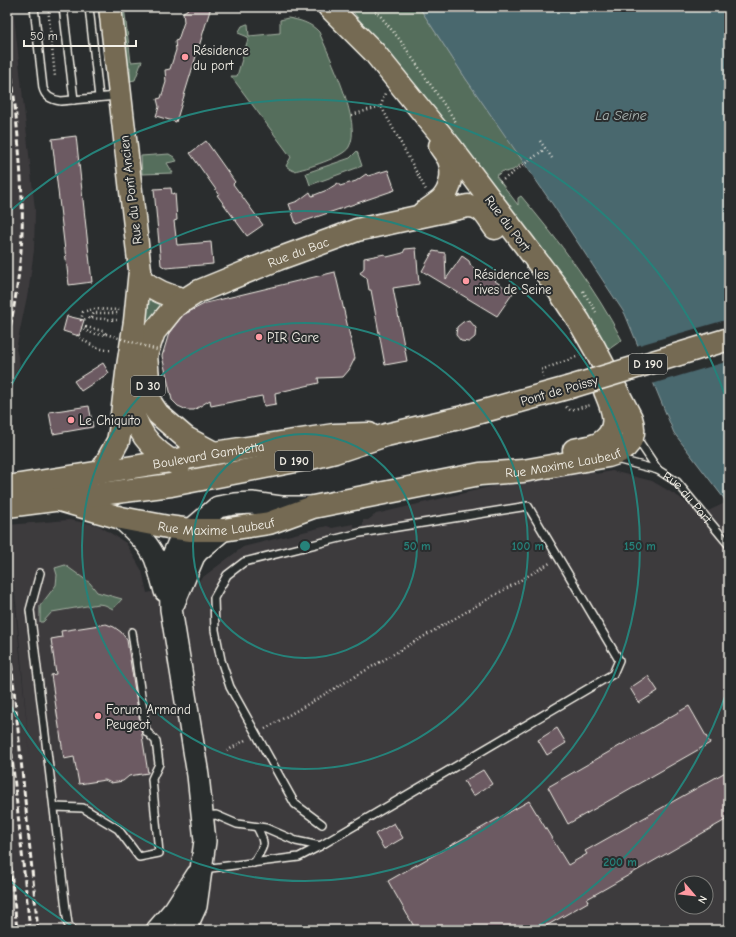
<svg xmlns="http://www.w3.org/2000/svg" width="736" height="937" viewBox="0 0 736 937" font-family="'Comic Neue',sans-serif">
  <rect width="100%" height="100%" fill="#2a2d2e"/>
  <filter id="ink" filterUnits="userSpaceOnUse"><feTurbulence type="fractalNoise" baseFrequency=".025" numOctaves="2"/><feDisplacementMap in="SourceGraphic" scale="8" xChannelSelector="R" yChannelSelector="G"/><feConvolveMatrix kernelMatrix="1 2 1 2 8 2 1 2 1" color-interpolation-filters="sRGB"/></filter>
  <g filter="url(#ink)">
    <path fill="#3e3a3e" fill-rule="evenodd" d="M7,7H13L35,210L34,250L29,287L16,349L20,364L7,409Z
      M587,464L596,474L612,471L652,481L679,497L700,515L729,501V930H7V525L69,520L98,525L126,543L142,571L147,593L195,583L243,547L327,526L332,528L353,524L355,528L363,526V520H368L376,514ZM11,563L16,603L30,758ZM682,883H706V907H682Z"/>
    <path fill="#556e5b" stroke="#a4b0a2" d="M117,7H124L131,62L142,61L135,80L130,81V67L123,68Z
      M345,7H419L466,79L524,162L513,170L506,172L503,171L496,176L518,205V198L521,196C559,241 595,288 622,340L605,352L368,31L354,13Z
      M288,18C300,20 311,23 319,32C329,56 363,124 349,147C344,157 305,169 294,171L290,169L286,166L291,157L231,76H237L248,39V37L238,33L242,26L247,24H248L249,36L280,33V20Z
      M357,151L362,166L310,185L306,173L350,158Z
      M169,154L174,157L177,161L167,163L173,173L142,174L141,156Z
      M146,296L163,304L145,331Z
      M65,565L90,583L97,592L122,599L113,609L105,605L98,604L52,612L43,622H40V606L56,585L57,575L55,568Z"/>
    <path fill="#4a676e" stroke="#8e9e9f" d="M419,7H729V505L674,433L625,314L553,205L466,79Z"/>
    <path fill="#2a2d2e" d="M729,319V361L652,384L636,346Z"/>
    <path fill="#6c5a62" stroke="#f4f1e8" d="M188,7H211L176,122L156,116L159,107L157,99L161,98L166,82L165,70L170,69L176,50L175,41L178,40L184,22L183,12L187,10Z
      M76,136L92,282L69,285L52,139Z
      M206,141L235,182L233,184L263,225L247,236L217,195L219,194L190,153Z
      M388,170L395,190L296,224L289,204L298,201L310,192L312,196L327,190L338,183L340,186L356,181L366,174L368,176Z
      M171,188L172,194L175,193L177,220L174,221L177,245L211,242L213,264L166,268L161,265L154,189Z
      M416,248L419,284L393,288L407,361L385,365L371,290H369L367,278L360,273L364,268V258L385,254L387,257L403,253L405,249Z
      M433,251L445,253L446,279L462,256L469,261L471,266L483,274H489L496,279L495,281L513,293L497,316L422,271Z
      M335,272L355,358L349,370L343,377L318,378L319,383L275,393L276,404L264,406L262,396L211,406L210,400L194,410H187L178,406L172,400L162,356L169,333L183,315L206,303Z
      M67,316L84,320L79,336L63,331Z
      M469,320L476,328L475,337L469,342L461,341L456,335L457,327L463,322Z
      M103,363L109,373L81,391L74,381Z
      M89,406L93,427L53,434L49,412Z
      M106,624L114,627L121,632L127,640L148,773L129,776L123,781L111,783L105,780L79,784L74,757L64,759L51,675L56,674L51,639L62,637L61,631Z
      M648,676L658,691L639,703L630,688Z
      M689,706L710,743L568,824L548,787Z
      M557,728L566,743L547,755L538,740Z
      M483,770L492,784L473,796L464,781Z
      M729,770V818L587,899L588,902L539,930H416L388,881L529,801L568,865L587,854L585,851Z
      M394,823L403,838L384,849L375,834Z"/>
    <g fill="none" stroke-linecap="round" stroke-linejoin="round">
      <defs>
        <g id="lane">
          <path d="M34,7L43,88C45,97 52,100 61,101L117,96"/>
          <path d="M63,7L74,100"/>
          <path d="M89,7L99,97"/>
          <path d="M636,437L658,470"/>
          <path id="s1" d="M616,459L658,470L677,482L729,545"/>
          <path d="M40,573L30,610L66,909L68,924L72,930"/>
          <path d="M54,807L83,808L118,829L139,857L159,853L152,779L159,764L156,741L146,731L132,632"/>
          <path d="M320,846L613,674L619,660L528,506L360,533L244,562L227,575L214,598L215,630L221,660L230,687L295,804L322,824"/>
          <path d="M253,863C264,846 267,846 257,827"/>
          <path d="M203,869L299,857L320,846L296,841L266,828L237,824L216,815L203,816"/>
        </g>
        <path id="secondary" d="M121,518C133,530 148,542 155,558C159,569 162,580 165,591
          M174,603L194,556L198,551L223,530
          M157,930L175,909L197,875
          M185,930L196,906L205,841L198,775L171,609L170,574L172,558L178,544L191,530L218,507L235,504L252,503L281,507H309"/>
        <g id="primary">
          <path d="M423,213C429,209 435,205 441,200C451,190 454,173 449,160C447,155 443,151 440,146"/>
          <path d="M140,279C154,290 166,296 183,299"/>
          <path d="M130,396C134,430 149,448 179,466"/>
          <path d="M574,450C581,448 589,448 595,445C600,444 604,440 608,436C619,422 611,406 605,391"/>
          <path id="s2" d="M214,453L186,438L158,414L150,402L146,355L154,332L175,306L197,292L278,259L341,236L357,230L468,206C483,206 487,217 495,228"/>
          <path d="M101,472L118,441L120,431L127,373L135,321L140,270L110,7"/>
          <path id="s3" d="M7,487L171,461L214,453L334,435L369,434"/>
          <path id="s4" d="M56,499L121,518L168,527L191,530H223L269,523L313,507L480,474L523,471L608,456C627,451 638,439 631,418L595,349L579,321L555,285L450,146L374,52L329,7"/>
          <path d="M7,506L171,485L311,458L335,452L386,435L459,418L567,388"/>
        </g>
      </defs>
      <use href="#lane" stroke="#f4f1e8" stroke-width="10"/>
      <use href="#secondary" stroke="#f4f1e8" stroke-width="24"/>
      <use href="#primary" stroke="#f4f1e8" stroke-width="25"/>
      <path stroke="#f4f1e8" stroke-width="2.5" stroke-dasharray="1 3" stroke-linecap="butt" d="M48,7L55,77
        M373,7L400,40L456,122
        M381,106L385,93
        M352,115L381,106L426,190
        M540,141L552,158
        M500,182L545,149
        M583,291L596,312
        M91,318L94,313H118V310L93,309L83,312L81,320L91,318L117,320
        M86,327L103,331L106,334C99,336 87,332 81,328Z
        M77,335C86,343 100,351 112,350
        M544,377L541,370L579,356
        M566,407L570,410L591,405
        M265,729L550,563
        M227,751L247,739"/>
      <use href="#lane" stroke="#2a2d2e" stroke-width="7"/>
      <use href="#secondary" stroke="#2a2d2e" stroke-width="21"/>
      <use href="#primary" stroke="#756b52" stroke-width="22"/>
      <path stroke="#f4f1e8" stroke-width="3" stroke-dasharray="6 3" stroke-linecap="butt" d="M7,33C13,88 20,144 22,200C24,247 17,296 7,342
        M7,145L9,203L7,238
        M7,620L38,930
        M7,709L30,930
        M7,831L17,930
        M7,902L10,930"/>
      <defs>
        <path id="primary-bridge" d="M567,388L729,339"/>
      </defs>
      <use href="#primary-bridge" stroke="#f4f1e8" stroke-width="25" stroke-linecap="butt"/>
      <path stroke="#f4f1e8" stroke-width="2.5" stroke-dasharray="1 3" stroke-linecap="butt" d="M106,334L167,353"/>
      <use href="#primary-bridge" stroke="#756b52" stroke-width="22"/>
    </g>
  </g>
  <g fill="none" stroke="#26827a" stroke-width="2">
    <circle cx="305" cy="546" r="112"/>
    <circle cx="305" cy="546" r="223"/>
    <path d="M8 391A335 335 0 1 1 8 701"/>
    <path d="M728 688A446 446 0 0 1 535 928M75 928A446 446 0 0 1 9 880M9 212A446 446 0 0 1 728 404"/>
  </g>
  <g fill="#ff9aa2" stroke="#2a2d2e" stroke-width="1.5">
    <circle cx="185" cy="57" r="4"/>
    <circle cx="466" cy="281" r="4"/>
    <circle cx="259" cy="337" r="4"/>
    <circle cx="71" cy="420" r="4"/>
    <circle cx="98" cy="716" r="4"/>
  </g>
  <g text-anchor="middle" stroke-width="4" stroke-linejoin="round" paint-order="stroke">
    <g fill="#2a2d2e" stroke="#b7b6b0" stroke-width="1">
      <rect x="629" y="354" width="38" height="20" rx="3"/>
      <rect x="131" y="376" width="34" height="20" rx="3"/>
      <rect x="275" y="451" width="38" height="20" rx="3"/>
    </g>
    <g font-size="12" font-weight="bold" fill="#f4f1e8">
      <text x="648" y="368">D 190</text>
      <text x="148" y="390">D 30</text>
      <text x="294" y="465">D 190</text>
    </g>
    <g font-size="13" fill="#f4f1e8" stroke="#2a2d2e" text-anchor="start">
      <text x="193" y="55">Résidence<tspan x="193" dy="15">du port</tspan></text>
      <text x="474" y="279">Résidence les<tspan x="474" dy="15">rives de Seine</tspan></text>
      <text x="267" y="342">PIR Gare</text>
      <text x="79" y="425">Le Chiquito</text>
      <text x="106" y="714">Forum Armand<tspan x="106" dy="15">Peugeot</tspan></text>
    </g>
    <g font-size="13" fill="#f4f1e8" stroke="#2a2d2e">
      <text transform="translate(130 190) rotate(-97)" y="5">Rue du Pont Ancien</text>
      <text transform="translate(508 223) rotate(53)" y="5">Rue du Port</text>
      <text dy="5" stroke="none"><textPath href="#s2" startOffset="323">Rue du Bac</textPath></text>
      <text transform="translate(559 390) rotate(-16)" y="5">Pont de Poissy</text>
      <text dy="5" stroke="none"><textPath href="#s3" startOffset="204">Boulevard Gambetta</textPath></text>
      <text dy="5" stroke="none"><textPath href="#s4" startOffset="518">Rue Maxime Laubeuf</textPath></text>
      <text dy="5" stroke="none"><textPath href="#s1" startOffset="84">Rue du Port</textPath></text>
      <text dy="5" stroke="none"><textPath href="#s4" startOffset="164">Rue Maxime Laubeuf</textPath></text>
    </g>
    <g font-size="14" font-style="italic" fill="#b0bab7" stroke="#2a2d2e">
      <text x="621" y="120">La Seine</text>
    </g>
  </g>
  <circle cx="305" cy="546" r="6" fill="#26827a" stroke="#2a2d2e" stroke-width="2"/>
  <g font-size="12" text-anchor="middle" font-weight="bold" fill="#26827a" stroke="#2a2d2e" stroke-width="4" stroke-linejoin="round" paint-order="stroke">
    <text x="417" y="550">50 m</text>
    <text x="528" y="550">100 m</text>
    <text x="640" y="550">150 m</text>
    <text x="620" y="866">200 m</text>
  </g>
  <rect width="736" height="937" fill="none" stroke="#2a2d2e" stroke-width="24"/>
  <rect x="12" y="12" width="712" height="913" fill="none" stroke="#f4f1e8" stroke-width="1.5" filter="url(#ink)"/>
  <g transform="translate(694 895) rotate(118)"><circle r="19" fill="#2a2d2e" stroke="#7b7b78"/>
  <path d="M0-3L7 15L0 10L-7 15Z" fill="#ff9aa2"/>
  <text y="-6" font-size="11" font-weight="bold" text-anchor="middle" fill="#f4f1e8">N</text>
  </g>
  <path d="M24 40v6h112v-6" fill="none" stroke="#f4f1e8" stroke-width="2"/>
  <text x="30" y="40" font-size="12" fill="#f4f1e8" stroke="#2a2d2e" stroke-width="3" paint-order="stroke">50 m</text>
</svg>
